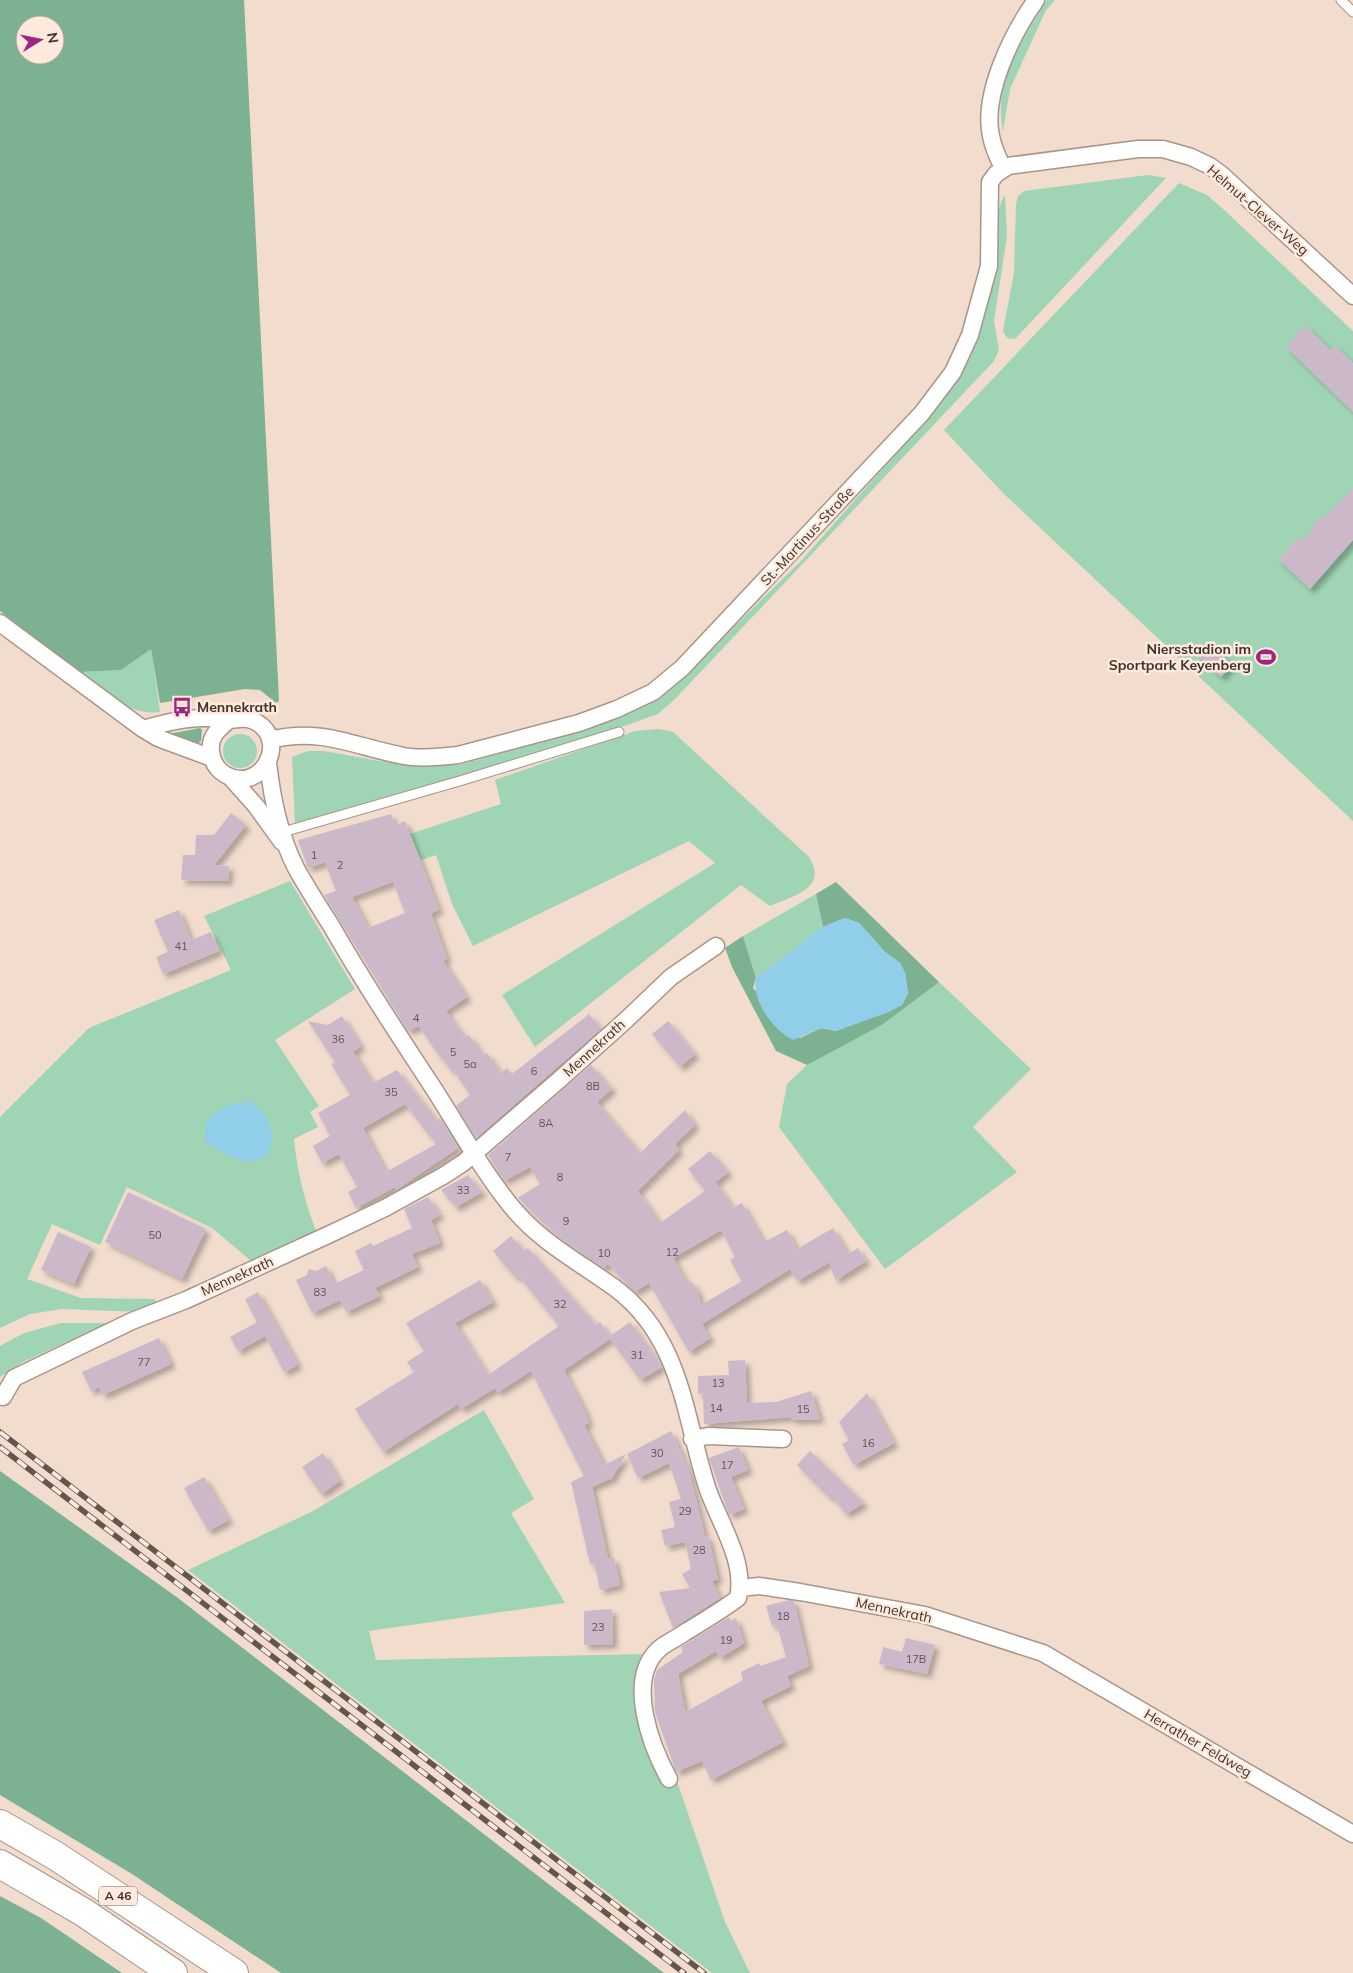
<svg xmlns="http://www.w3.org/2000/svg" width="1353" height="1973" viewBox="0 0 1353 1973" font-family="Mulish,sans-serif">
  <defs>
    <filter id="shadow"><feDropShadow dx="4.5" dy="4.5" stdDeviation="2.5" flood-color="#0004"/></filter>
  </defs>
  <rect width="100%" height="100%" fill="#f1dcce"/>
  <path fill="#9fd5b5" d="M1047,0H1055L1046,10L1010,89L1003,131C993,80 1021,42 1047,0Z
    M1148,175L1166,178L1015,339L1007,338L1003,331L1014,273L1016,204L1018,196L1024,191Z
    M1179,183L1207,195L1221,207L1353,331V821L1004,494L944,430Z
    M1005,195L1007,236L994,321L999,350L994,361L675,699L658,714L630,724L539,753L295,824L292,757L308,751H324L401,765H459L584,730L625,714L654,699L687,673L801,561L940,404C962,372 980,338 988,300C994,266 987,226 1005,195Z
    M151,648L160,712C127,716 104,691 80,672L121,670Z
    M659,729L673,732L809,857C829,889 792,896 770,906L741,885L535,1047L502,995L715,863L689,841L473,946L452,904L436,855L421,860L410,834L501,804L495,780L635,731Z
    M223 751a17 17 0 1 1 34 0a17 17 0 1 1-34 0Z
    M290,881L355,989L275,1040L319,1106L310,1112L318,1127L294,1139C297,1171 305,1203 317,1233L251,1261L212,1228L127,1187L100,1245L52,1224L27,1279L81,1298L155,1299L157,1305L140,1312L62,1309L30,1314L0,1328V1117L89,1028L231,970L204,916Z
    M816,894L823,927L756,978L743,936Z
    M939,982L1031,1069L973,1127L1017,1172L885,1269L779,1127L787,1084L807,1065Z
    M61,1323H108L23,1362L0,1377V1346L24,1333Z
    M484,1410L534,1499L511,1513L565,1603L369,1631L376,1660L646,1654L638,1677L663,1782L677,1781L725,1922L750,1973H712L188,1570L311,1512Z"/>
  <path fill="#7cb292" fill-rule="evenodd" d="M0,0H244L278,680L279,701L276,703L260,690L245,689L160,703L151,649L121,670L80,672L0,611ZM25,25H55V55H25Z
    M200,728L202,730L201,741L195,746L168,734Z
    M836,882L939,982L883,1024L807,1065L776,1051L732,967L725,948L743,936L756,978L753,988L800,1038L821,1028L836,1031L902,1005L908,993L905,973L900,963L885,952L859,923L845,918L823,927L816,894Z
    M0,1471L178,1598L664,1973H281L132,1874L0,1795Z
    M0,1896L41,1918L122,1973H0Z"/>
  <path fill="#91ceea" d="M845,918L859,923L885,952L900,963L905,973L908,993L902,1005L889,1012L836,1031L821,1028L793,1040C774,1031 751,1000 756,978L823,927Z
    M249,1101C261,1108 272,1123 272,1139C272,1143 269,1150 268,1155L250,1163L227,1155L204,1141L207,1120L229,1105Z"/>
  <path fill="#cbb9ca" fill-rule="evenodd" filter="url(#shadow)" d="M1306,326L1331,350L1335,346L1353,363V412L1286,347L1295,338L1298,330L1300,332Z
    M1353,488V540L1310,589L1278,559L1299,537L1303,542L1319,517L1323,519Z
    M1208,642L1232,665L1221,677L1197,654Z
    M231,813L246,825L214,865L229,866L228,881L181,880L183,855H195L196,835H214Z
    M391,814L395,826L405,821L439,910L431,913L447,959L443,961L467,997L446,1011L465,1038L469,1035L483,1055L487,1053L500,1073L507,1068L512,1074L589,1014L601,1029L476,1138L456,1106L470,1095L453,1069L451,1071L440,1055L439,1056L419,1026L408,1031L324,895L336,891L325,862L308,868L298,840ZM393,882L405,913L368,928L352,897Z
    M179,910L191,940L211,932L219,951L163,974L156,957L168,952L154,920Z
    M342,1016L361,1046L353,1052L373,1083L397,1070L437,1121L440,1118L458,1148L396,1190L395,1187L356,1208L348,1192L357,1187L339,1154L322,1163L313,1146L330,1136L318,1113L350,1095L331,1064L335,1062L308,1021L328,1025ZM405,1104L436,1144L386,1172L363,1128Z
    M668,1021L695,1054L680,1067L652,1034Z
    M591,1065L612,1089L597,1102L640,1153L685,1110L695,1125L675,1144L679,1150L638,1191L660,1223L716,1183L733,1208L742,1203L764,1242L787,1230L797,1249L833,1228L848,1254L858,1248L866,1261L836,1280L832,1272L830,1262L797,1281L790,1269L702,1324L710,1338L689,1352L649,1283L634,1292L608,1264L604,1268L556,1235L518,1198L540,1184L530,1167L504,1181L488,1155ZM721,1230L735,1257L730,1260L742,1281L701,1305L698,1292L692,1282L688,1284L673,1258Z
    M710,1151L728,1172L705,1191L688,1169Z
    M468,1175L482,1192L456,1207L441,1190Z
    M128,1192L206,1229L182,1279L105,1242Z
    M428,1197L440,1215L431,1220L440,1243L412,1254L418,1267L375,1288L380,1296L346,1312L340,1300L312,1313L296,1280L307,1275L309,1269L316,1271L326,1266L334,1284L364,1270L355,1251L371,1243L373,1246L412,1228L404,1209Z
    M58,1232L91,1247L74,1284L41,1270Z
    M511,1236L524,1251L528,1248L596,1325L600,1322L610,1336L630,1322L662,1367L640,1380L610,1339L564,1370L584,1409L589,1423L584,1425L604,1465L626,1454L612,1478L592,1487L608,1559L614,1558L620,1585L600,1590L594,1563L590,1564L571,1482L584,1476L531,1371L498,1392L495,1388L461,1409L458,1404L383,1452L355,1409L414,1372L407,1362L424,1351L406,1323L480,1280L493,1302L455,1323L488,1375L559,1326L518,1275L515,1277L493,1251Z
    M258,1292L298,1365L284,1372L265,1336L238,1351L230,1337L257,1322L245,1299Z
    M159,1338L171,1364L103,1395L99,1387L91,1391L82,1372Z
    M745,1360L747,1403L776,1402L811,1391L820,1419L792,1420L791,1417L704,1424L703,1393L698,1394V1376L729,1375L728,1361Z
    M867,1393L894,1443L854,1465L842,1444L849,1440L839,1422Z
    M671,1431L689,1470L705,1537L708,1536L718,1579L712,1581L720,1598L673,1628L659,1592L690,1588L682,1574L691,1569L685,1542L665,1546L661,1530L675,1527L669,1502L681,1499L669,1463L638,1478L627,1454Z
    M739,1447L748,1470L731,1477L744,1509L729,1515L709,1458Z
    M810,1451L864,1503L846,1514L832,1496L830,1498L797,1465Z
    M323,1453L340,1481L321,1494L302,1467Z
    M204,1477L229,1520L208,1531L184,1488Z
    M789,1600L794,1601L809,1666L787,1676L791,1686L761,1701L783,1742L711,1780L702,1761L676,1772L655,1712L654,1680L657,1670L683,1652L681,1647L729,1617L731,1621L736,1618L744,1643L720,1658L716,1651L678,1674L685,1712L743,1680L741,1672L759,1663L760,1666L786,1657L777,1625L772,1626L766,1606Z
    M612,1609L613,1644L584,1645V1611Z
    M906,1638L935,1645L927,1674L879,1664L883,1647L902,1652Z"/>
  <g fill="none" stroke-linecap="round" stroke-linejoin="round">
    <defs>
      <path id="lane" d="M1341,0L1353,12
        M283,832L463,780L619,732"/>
      <path id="street" d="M1003,168C998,158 993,147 991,136C982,94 1012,34 1036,0
        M0,623L143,729L158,738L212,758
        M143,729C163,723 186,717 207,718C215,718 222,720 230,720C239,719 247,717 256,722C290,741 261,794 226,775C217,770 212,761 211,751C209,736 219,729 229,720
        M270,740C322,727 355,747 404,756C421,759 441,757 458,755L579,723L617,709L653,692L682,668L922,413L953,372L970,335L989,266L990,182L996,174L1008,166L1138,149H1163L1191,157L1210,166L1222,175L1353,296
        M268,763C272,798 280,837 296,868C307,888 320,908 332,927C363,982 398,1034 432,1086C458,1126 481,1169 511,1206C540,1242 579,1262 615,1288C683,1339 684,1418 708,1490C720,1524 746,1561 738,1598C721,1611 702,1622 684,1633C676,1639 665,1643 658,1650C626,1681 651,1746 669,1779
        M231,778L256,806L282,842
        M3,1397L14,1378L132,1321L186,1300L328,1235L385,1208L443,1176L463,1163L559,1080L626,1020L671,977L716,946
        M692,1439L708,1436L783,1439
        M740,1588L759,1586L800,1592L925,1615L1043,1653L1353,1834"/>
      <path id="highway" d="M0,1824L56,1856L234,1973
        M0,1864L83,1912L173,1973"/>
    </defs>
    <use href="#lane" stroke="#a99588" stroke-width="11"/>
    <use href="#street" stroke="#a99588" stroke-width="19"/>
    <use href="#highway" stroke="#a99588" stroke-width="30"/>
    <use href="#lane" stroke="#fff" stroke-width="9"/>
    <use href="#street" stroke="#fff" stroke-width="16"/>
    <use href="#highway" stroke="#fff" stroke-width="28"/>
    <defs>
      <path id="rail" d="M0,1432L704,1973
        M0,1447L684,1973"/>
    </defs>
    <use href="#rail" stroke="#62564f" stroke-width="5.5"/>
    <use href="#rail" stroke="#ffe9db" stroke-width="4" stroke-dasharray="11" stroke-linecap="butt"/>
  </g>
  <defs>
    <symbol id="stadium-bare" viewBox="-9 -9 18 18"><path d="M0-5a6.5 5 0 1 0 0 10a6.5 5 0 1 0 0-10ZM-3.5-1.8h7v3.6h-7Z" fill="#9a2784" stroke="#ffe9db" stroke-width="2.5" paint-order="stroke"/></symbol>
    <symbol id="bus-bare" viewBox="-9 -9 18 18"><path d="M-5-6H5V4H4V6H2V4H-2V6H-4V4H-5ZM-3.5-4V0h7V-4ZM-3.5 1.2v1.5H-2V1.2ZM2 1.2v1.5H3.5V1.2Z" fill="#9a2784" stroke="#ffe9db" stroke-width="2.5" paint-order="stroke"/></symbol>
  </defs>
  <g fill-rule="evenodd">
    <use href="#stadium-bare" x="1252" y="643" width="28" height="28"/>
    <use href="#bus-bare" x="168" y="693" width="28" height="28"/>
  </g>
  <g text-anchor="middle" stroke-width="5" stroke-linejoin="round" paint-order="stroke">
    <g font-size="11" fill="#605556">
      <text x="314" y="859">1</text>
      <text x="340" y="869">2</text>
      <text x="181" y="950">41</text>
      <text x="416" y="1022">4</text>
      <text x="338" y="1043">36</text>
      <text x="453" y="1056">5</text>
      <text x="470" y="1068">5a</text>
      <text x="534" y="1075">6</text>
      <text x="593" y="1090">8B</text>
      <text x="391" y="1096">35</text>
      <text x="546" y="1127">8A</text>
      <text x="508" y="1161">7</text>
      <text x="560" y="1181">8</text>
      <text x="463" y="1194">33</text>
      <text x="566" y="1225">9</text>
      <text x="155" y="1239">50</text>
      <text x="672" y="1256">12</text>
      <text x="604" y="1257">10</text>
      <text x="320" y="1296">83</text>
      <text x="560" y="1308">32</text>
      <text x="637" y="1359">31</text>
      <text x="144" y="1366">77</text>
      <text x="718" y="1387">13</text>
      <text x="716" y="1412">14</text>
      <text x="803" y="1413">15</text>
      <text x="868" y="1447">16</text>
      <text x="657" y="1457">30</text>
      <text x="727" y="1469">17</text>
      <text x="685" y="1515">29</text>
      <text x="699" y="1554">28</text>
      <text x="783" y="1620">18</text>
      <text x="598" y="1631">23</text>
      <text x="726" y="1644">19</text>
      <text x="916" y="1663">17B</text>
    </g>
    <rect fill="#ffe9db" stroke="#776a63" stroke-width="1" x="99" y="1886.5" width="38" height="19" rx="4"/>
    <g font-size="12" font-weight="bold" fill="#3d342f">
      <text x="118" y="1900">A 46</text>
    </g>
    <g font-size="14" fill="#3d342f" stroke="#ffe9db">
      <text transform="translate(1258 210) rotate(41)" y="5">Helmut-Clever-Weg</text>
      <text transform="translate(807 536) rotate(-47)" y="5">St.-Martinus-Straße</text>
      <text transform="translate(594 1048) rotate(-42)" y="5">Mennekrath</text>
      <text transform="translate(237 1276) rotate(-24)" y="5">Mennekrath</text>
      <text transform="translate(894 1610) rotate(12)" y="5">Mennekrath</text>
      <text transform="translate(1198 1743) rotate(30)" y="5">Herrather Feldweg</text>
    </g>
    <g font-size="14" font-weight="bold" fill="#3d342f" stroke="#ffe9db" text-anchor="end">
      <text x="1251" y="654">Niersstadion im<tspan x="1251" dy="16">Sportpark Keyenberg</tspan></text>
      <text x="197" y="712" text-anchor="start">Mennekrath</text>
    </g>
  </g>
  <g transform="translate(40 40) rotate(80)"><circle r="24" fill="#ffe9db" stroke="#b1a196"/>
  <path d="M0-4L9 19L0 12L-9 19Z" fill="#9a2784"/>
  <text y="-8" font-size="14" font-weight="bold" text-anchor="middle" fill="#3d342f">N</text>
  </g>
</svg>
